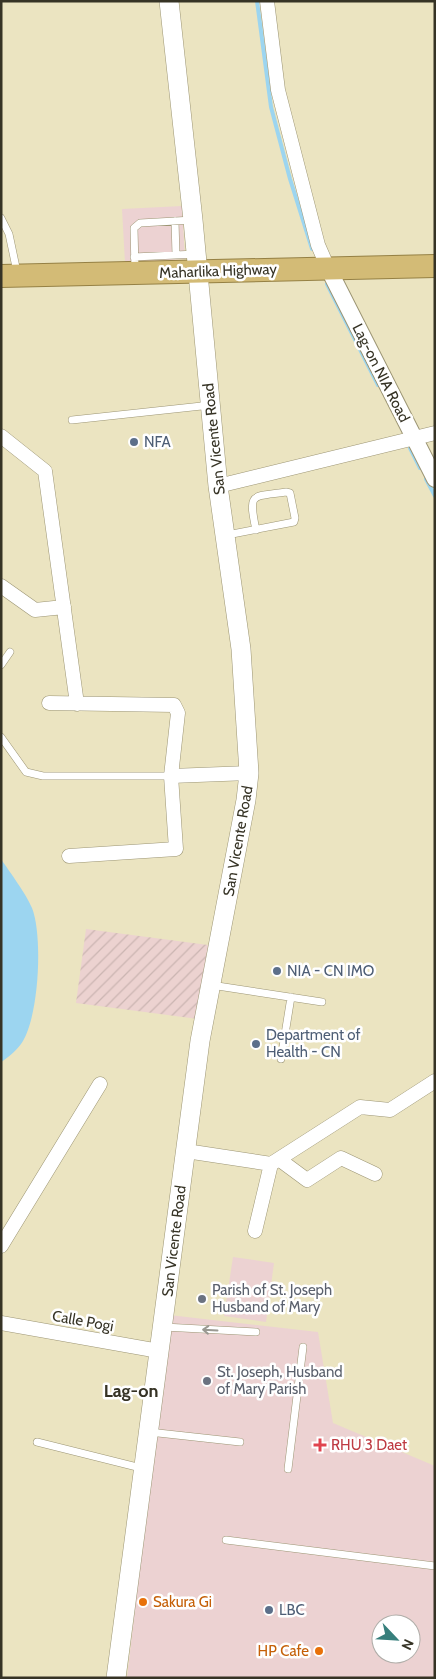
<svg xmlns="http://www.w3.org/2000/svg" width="436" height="1679" viewBox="0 0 436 1679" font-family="Cabin,sans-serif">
  <defs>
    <pattern id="industrial-furrows" width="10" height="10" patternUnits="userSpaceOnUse" patternTransform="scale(1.25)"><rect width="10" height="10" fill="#ecd2d0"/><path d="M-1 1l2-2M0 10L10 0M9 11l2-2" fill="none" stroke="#cbb5b2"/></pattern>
  </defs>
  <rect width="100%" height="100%" fill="#ebe4c1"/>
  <path fill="#ecd2d2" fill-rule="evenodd" d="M182,206L185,259L125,263L122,209Z
    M233,1257L274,1263L266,1322L224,1316Z
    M169,1315L318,1332L333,1423L435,1466V1678H127ZM381,1624H411V1654H381Z"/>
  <path fill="url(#industrial-furrows)" d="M86,929L208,945L198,1019L76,1003Z"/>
  <path fill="#9cd5f0" d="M1,859C9,871 27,895 32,908C43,936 39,1014 23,1041C19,1048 8,1058 1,1062Z"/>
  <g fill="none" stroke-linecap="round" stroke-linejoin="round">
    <path stroke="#9cd5f0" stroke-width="4" d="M257,1L271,107L290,179L312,249
      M327,284L378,385
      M410,448L420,468
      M426,479L435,496"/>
    <defs>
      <path id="service" d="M1,218L9,234L17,272
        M175,221L176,255
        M134,257L196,254
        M135,269L134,228L140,223L193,220
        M72,420L211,405
        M227,535L294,522L295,518L290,493L286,492C251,497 248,492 256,530
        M1,665L10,652
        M1,737L26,772L43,776H171
        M211,985L322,1002
        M281,1059L291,997
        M164,1327L256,1332
        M149,1432L240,1442
        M37,1442L141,1468
        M288,1469L303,1347
        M226,1540L435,1566"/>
      <path id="minor" d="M267,1L278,90L318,245L328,268
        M1,436L45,471L77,704
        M218,486L435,433
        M1,586L35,610L64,607
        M49,703L174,705L178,713L171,776L176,849L69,856
        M171,776L249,773
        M186,1151L271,1164L360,1107L390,1110L435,1081
        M280,1160L307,1180L341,1158L375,1174
        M255,1231L271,1164
        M1,1246L100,1084
        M1,1323L159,1351"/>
      <path id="tertiary" d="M328,268L435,479"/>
      <path id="secondary" d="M116,1678L200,1041L246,800L249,773L241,649L218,486L193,220L169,1"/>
      <path id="trunk" d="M1,276L435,266"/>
    </defs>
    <use href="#service" stroke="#9c9574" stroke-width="8"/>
    <use href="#minor" stroke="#9c9574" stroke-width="15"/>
    <use href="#tertiary" stroke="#9c9574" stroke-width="18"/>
    <use href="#secondary" stroke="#9c9574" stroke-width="20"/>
    <use href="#trunk" stroke="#958044" stroke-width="24"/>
    <use href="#service" stroke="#fff" stroke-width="7"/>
    <use href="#minor" stroke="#fff" stroke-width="14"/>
    <use href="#tertiary" stroke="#fff" stroke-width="16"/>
    <use href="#secondary" stroke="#fff" stroke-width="19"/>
    <use href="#trunk" stroke="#d3bb76" stroke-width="22"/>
  </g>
  <defs><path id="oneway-shaft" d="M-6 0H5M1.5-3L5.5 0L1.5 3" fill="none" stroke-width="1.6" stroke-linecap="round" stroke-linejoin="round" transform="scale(1.25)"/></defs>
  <use stroke="#9a9992" href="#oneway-shaft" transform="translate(210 1330) rotate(-177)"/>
  <g fill="#5c6f8a" stroke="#fff" stroke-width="2">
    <circle cx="134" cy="442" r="5"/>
    <circle cx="277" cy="971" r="5"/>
    <circle cx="256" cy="1044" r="5"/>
    <circle cx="269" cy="1610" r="5"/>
  </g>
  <g fill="#6b7280" stroke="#fff" stroke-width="2">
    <circle cx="202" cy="1299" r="5"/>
    <circle cx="207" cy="1381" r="5"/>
  </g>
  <path fill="#e0444e" stroke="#fff" stroke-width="2" d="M317.5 1437.5h5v5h5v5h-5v5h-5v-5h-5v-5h5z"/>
  <g fill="#e8710a" stroke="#fff" stroke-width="2">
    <circle cx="143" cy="1602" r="5"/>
    <circle cx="319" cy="1651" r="5"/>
  </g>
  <g text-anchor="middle" stroke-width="5" stroke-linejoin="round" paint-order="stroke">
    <g font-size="15" fill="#363325" stroke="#fff">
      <text transform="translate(218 271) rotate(-2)" y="5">Maharlika Highway</text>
      <text transform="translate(381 373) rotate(63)" y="5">Lag-on NIA Road</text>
      <text transform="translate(214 439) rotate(-96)" y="5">San Vicente Road</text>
      <text transform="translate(238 841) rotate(-80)" y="5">San Vicente Road</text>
      <text transform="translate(174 1241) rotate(-83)" y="5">San Vicente Road</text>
      <text transform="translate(83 1321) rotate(10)" y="5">Calle Pogi</text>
    </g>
    <g font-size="15" fill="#4e5e75" stroke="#fff" text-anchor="start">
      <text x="144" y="447">NFA</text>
      <text x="287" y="976">NIA - CN IMO</text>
      <text x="266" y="1040">Department of<tspan x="266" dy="17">Health - CN</tspan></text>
      <text x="279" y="1615">LBC</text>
    </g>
    <g font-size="15" fill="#5b616d" stroke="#fff" text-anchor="start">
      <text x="212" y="1295">Parish of St. Joseph<tspan x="212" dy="17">Husband of Mary</tspan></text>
      <text x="217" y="1377">St. Joseph, Husband<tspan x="217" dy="17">of Mary Parish</tspan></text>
    </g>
    <g font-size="15" fill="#be3a42" stroke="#fff" text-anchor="start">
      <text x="331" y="1450">RHU 3 Daet</text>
    </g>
    <g font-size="15" fill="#c56008" stroke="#fff" text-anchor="start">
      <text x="153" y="1607">Sakura Gi</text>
      <text x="309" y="1656" text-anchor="end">HP Cafe</text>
    </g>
    <g font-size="18" font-weight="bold" fill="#363325" stroke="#fff">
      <text x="131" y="1397">Lag-on</text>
    </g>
  </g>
  <rect width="436" height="1679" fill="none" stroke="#363325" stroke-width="5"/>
  <g transform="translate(396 1639) rotate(115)"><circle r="24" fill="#ffffff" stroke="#afada8"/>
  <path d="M0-4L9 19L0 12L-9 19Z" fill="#377f7c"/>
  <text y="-8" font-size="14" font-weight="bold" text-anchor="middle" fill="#363325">N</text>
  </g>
</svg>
